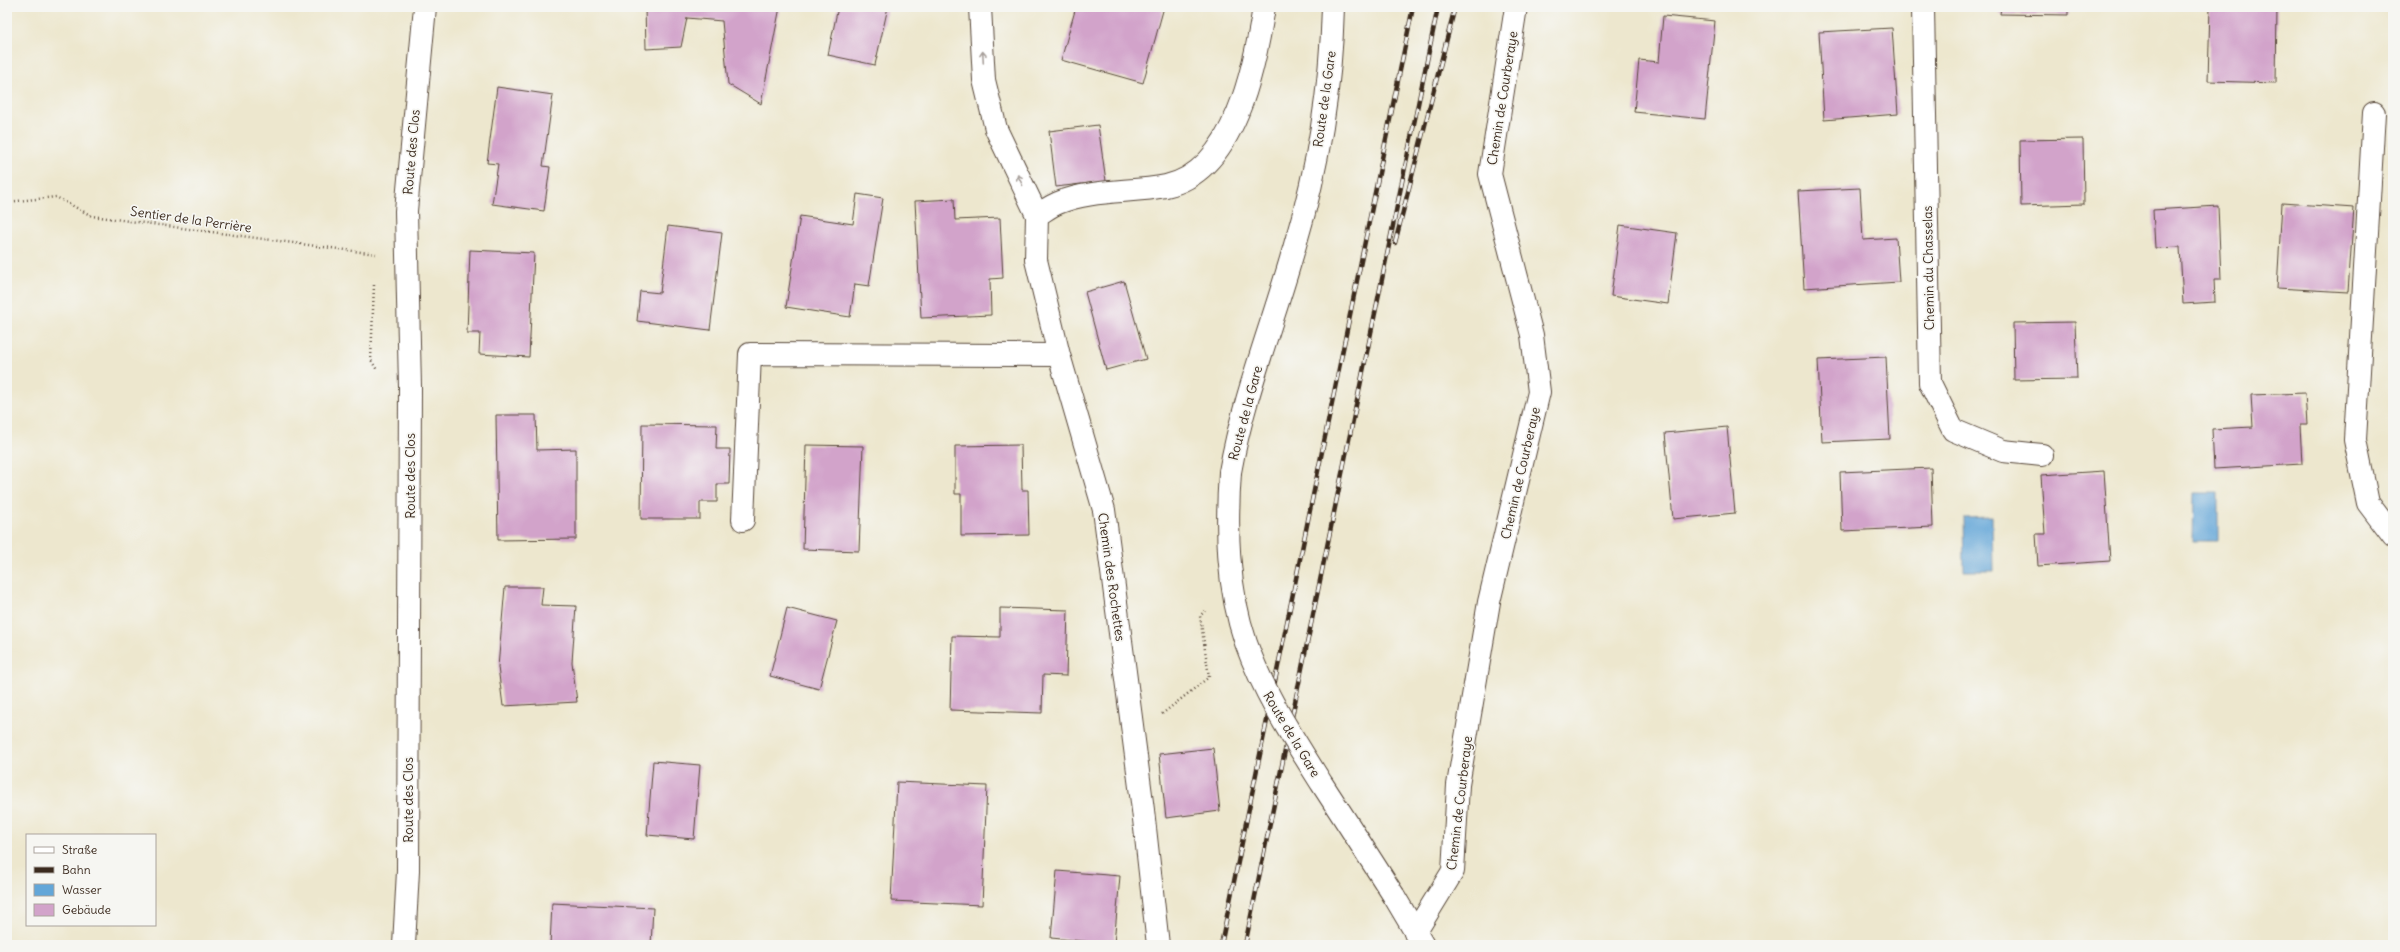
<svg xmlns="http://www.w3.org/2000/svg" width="2400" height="952" viewBox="0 0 2400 952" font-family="Delius,sans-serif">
  <rect width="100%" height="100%" fill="#f6f6f2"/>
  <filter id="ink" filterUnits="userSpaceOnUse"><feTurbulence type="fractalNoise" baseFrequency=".025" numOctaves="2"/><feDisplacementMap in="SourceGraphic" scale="8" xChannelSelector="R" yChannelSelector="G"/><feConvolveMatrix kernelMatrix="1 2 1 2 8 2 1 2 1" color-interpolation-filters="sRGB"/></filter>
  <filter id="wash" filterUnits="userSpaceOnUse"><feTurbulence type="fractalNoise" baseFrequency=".012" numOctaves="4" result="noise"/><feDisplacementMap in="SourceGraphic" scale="16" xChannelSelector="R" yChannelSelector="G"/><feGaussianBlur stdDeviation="0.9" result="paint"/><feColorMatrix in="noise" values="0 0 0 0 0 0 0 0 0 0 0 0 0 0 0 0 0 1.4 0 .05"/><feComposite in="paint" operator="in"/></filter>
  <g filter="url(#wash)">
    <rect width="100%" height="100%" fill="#ede7ce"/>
    <path fill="#63a6d8" stroke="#4f687b" d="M2194,493H2218V541H2193Z
      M1992,517L1993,571H1964L1963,518Z"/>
    <g id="blocks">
      <path fill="#d2a3ca" d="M645,7H780L761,104L728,84L722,21L687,18L681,47L646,49Z
        M838,7H888L875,65L828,55Z
        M1076,7H1164L1143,83L1061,60Z
        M2001,7H2068V15L2000,14Z
        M2210,7H2277L2276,83L2208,81Z
        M1663,16L1715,21L1705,119L1634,112L1639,60L1659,62Z
        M1892,28L1898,114L1824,120L1819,32Z
        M497,87L553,95L543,166L550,167L544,211L492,204L498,164L487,163Z
        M1098,125L1106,181L1056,187L1049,131Z
        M2083,139L2084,204L2021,206L2020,140Z
        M1860,188L1863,240L1896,238L1899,282L1804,288L1798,191Z
        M857,194L883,198L869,286L855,284L850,317L786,307L800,216L853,224Z
        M954,199L955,220L1000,218L1003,278L990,279L991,315L921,318L915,201Z
        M2282,203L2354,208L2348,292L2277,288Z
        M2218,206L2221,279H2214L2215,302L2183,304L2180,247L2155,248L2153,210Z
        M1620,225L1677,233L1668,304L1611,296Z
        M668,226L722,233L710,330L637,321L640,291L660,293Z
        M470,250L534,253L529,357L479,354L480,333H467Z
        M1124,281L1146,359L1106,370L1085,292Z
        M2075,322L2077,379L2014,380L2013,323Z
        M1886,357L1890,439L1822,442L1818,360Z
        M2305,393L2307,425H2300L2302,464L2214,469L2212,429L2253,427L2251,395Z
        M496,415H536L537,450L576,449V539L498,540Z
        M642,424L717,425L716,449H730L729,484H717V502H700V519H641Z
        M1727,427L1735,513L1673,519L1665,433Z
        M806,445L863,446L859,551L803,549Z
        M1021,445L1022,490H1028L1029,535L961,536V494H955V446Z
        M1931,468L1933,527L1842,531L1840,472Z
        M2104,471L2110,561L2038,566L2036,534H2045L2041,475Z
        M505,587H543L541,605L576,606L572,662L577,702L503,706L498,667Z
        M787,608L837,621L819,689L770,676Z
        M1000,608L1068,610L1066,676L1043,675L1042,713L950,710L952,636L1000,637Z
        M1213,748L1220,811L1166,818L1159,754Z
        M653,761L700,765L694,839L647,835Z
        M897,782L987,786L982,905L891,901Z
        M1057,871L1120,876L1114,944L1051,938Z
        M552,903L653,908L651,945H550Z"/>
    </g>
  </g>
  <g filter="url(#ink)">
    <use href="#blocks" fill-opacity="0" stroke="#564638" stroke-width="1"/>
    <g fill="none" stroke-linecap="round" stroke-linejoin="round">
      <defs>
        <path id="minor" d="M980,7L984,80L996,129L1037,215L1036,260L1059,355L1104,510L1143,810L1158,945
          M1923,7L1930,383L1953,430L2003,451L2042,455
          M2374,113L2355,440L2368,503L2393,536
          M1037,215C1044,211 1051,206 1058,203C1091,189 1131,193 1166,186C1235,171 1255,66 1264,7
          M743,520L750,354L1059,355
          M1415,933L1453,871L1458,785L1489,602L1539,392L1532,335L1490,174L1516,7
          M404,945L408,871L410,387L406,211L425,7"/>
        <path id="major" d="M1230,472C1244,394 1274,321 1295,245C1318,168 1331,87 1333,7
          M1394,896L1423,945"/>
      </defs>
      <use href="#minor" stroke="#564638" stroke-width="24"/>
      <use href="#major" stroke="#564638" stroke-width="24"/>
      <path stroke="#564638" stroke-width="2.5" stroke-dasharray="1 3" stroke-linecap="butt" d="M7,202L56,197L92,216L376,254
        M374,285L371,360L377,370
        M1162,714L1209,677L1200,616L1205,611"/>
      <use href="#minor" stroke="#fff" stroke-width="22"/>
      <use href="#major" stroke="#fff" stroke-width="22"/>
      <defs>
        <path id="rail" d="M1395,243L1455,7
          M1221,945L1413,7
          M1245,945L1438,7"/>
      </defs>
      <use href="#rail" stroke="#3b2a1e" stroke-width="4.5"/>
      <use href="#rail" stroke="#f6f6f2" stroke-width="3" stroke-dasharray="9" stroke-linecap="butt"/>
      <defs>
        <path id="major-bridge" d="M1230,472C1226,529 1227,587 1246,643C1264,694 1293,738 1322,784C1346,821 1370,858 1394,896"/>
      </defs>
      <use href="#major-bridge" stroke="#564638" stroke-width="24" stroke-linecap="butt"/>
      <use href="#major-bridge" stroke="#fff" stroke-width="22"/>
    </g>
    <defs><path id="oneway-shaft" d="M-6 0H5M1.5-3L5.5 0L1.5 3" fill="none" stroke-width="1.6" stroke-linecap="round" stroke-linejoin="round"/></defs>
    <g stroke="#a79f9a">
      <use href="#oneway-shaft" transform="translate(983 57) rotate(-93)"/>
      <use href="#oneway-shaft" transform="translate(1020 180) rotate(-115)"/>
    </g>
  </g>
  <g text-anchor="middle" stroke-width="3.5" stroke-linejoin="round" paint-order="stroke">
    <g font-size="13" fill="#3b2a1e" stroke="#f6f6f2">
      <text transform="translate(1502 98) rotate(-81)" y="5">Chemin de Courberaye</text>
      <text transform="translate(1324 99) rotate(-82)" y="5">Route de la Gare</text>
      <text transform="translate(411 152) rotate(-85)" y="5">Route des Clos</text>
      <text transform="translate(191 219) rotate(8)" y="5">Sentier de la Perrière</text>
      <text transform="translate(1928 268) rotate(-91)" y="5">Chemin du Chasselas</text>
      <text transform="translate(1245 413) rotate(-75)" y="5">Route de la Gare</text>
      <text transform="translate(1520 473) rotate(-77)" y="5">Chemin de Courberaye</text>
      <text transform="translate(410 476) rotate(-90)" y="5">Route des Clos</text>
      <text transform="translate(1112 577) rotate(82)" y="5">Chemin des Rochettes</text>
      <text transform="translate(1292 734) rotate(59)" y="5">Route de la Gare</text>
      <text transform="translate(408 800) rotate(-90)" y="5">Route des Clos</text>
      <text transform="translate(1459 803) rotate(-83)" y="5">Chemin de Courberaye</text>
    </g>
  </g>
  <rect width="2400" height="952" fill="none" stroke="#f6f6f2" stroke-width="24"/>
  <rect x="26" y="834" width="130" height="92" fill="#f6f6f2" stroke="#aba49d"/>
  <rect x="34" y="847" width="20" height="6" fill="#ffffff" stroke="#aba49d"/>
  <text x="62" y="854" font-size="12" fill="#3b2a1e">Straße</text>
  <rect x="34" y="867" width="20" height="6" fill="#3b2a1e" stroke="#aba49d"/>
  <text x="62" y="874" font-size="12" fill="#3b2a1e">Bahn</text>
  <rect x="34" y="884" width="20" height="12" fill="#63a6d8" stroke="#aba49d"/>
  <text x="62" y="894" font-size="12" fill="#3b2a1e">Wasser</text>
  <rect x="34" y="904" width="20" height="12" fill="#d2a3ca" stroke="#aba49d"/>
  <text x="62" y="914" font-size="12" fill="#3b2a1e">Gebäude</text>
</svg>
